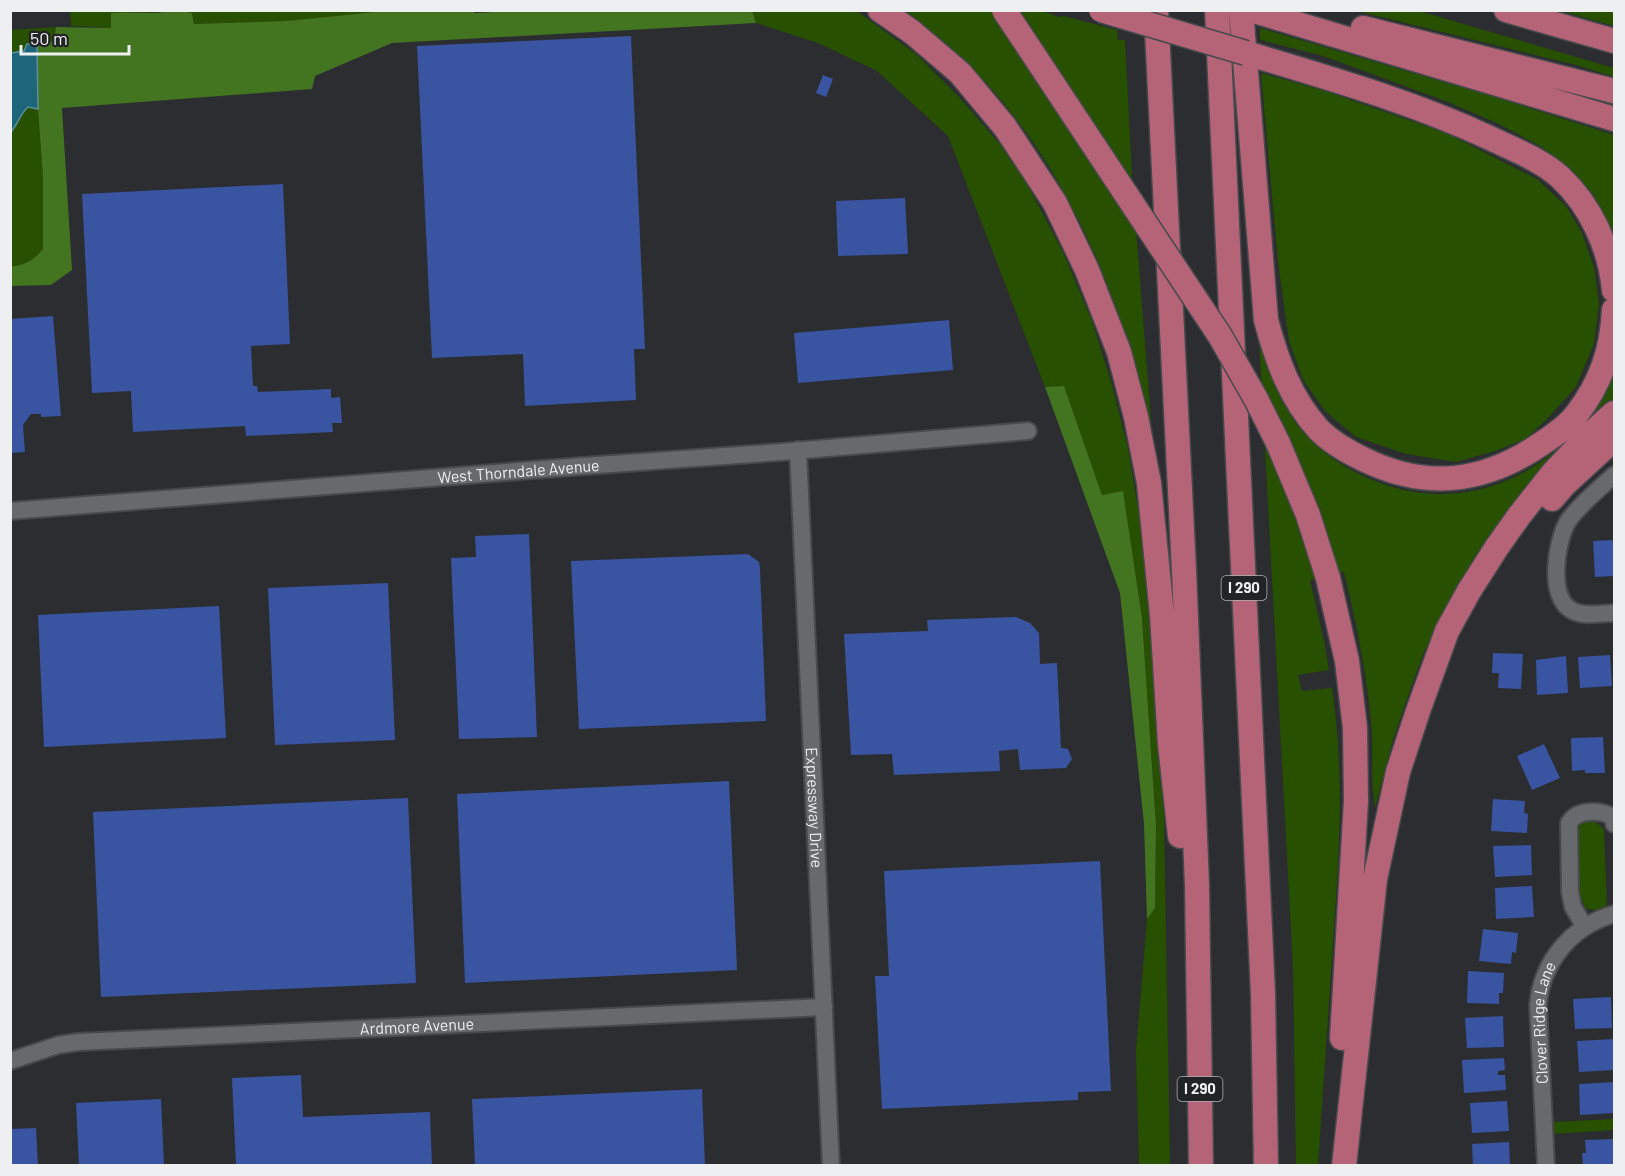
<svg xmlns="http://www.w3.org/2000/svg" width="1625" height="1176" viewBox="0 0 1625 1176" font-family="Barlow,sans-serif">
  <rect width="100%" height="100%" fill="#2c2d30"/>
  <path fill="#275000" d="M70,11H163C147,14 129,12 112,13V28L71,26Z
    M179,11H396L286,21L194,24L192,13Z
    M752,11H857L916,54L960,98L998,142L1027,184L1063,252L1092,321L1112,385L1128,448L1139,515L1149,617L1164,815L1170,1165H1139L1136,1051L1147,919L1155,908L1156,825L1142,618L1123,492L1102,495L1064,386L1045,387L948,136L877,71L818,43L756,23Z
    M905,11H1043L1059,17L1064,16L1117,30L1118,40H1125L1132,177L1153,446C1145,413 1139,378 1129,345C1096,243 1049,147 974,70C953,48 929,29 905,11Z
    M1357,11H1419L1614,68V77L1580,66Z
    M1561,11H1614V26Z
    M56,27L54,41L28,44L24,52L11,53V30Z
    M1260,28L1495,97L1614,135V233L1593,194L1570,168L1540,146L1499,124L1448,102L1323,56L1260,40Z
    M1261,73L1322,90L1446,133L1537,179L1566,206L1582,233L1594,267L1599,304L1594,344L1576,387L1547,419L1526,439L1495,451L1456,462L1406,454L1356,437L1326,412L1303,380L1289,341L1278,262Z
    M28,106L38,109L43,178V249C34,260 25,265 11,267L10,132C18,123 20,114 28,106Z
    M1259,338C1270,368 1278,399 1297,425C1316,449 1342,467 1370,479C1471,522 1569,468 1614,373V400L1601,411L1453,596L1424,652L1408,696L1393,740L1375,808C1370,779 1374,750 1371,721C1366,670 1356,621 1344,572L1310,580L1324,641L1329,670L1298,675L1302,691L1332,688C1345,774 1339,856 1333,943C1328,1017 1323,1091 1318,1165H1296L1293,967Z
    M1584,820L1594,821L1604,829L1607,906L1598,911L1585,908L1578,888L1575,829Z
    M1614,1119V1130L1554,1134L1553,1122Z"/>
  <path fill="#437420" d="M179,10L192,13L194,24L286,21L396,10H470L475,13L534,10L752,11L756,23L392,43L315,76L312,89L62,108L72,270L51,285L11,286L10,267C25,265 34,260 43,249V178L38,109L37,44L54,41L56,27L111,28V13C125,12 137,13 150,13C160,13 169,11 179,10Z
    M1064,386L1102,495L1123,491L1142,618L1156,825L1155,908L1147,919L1144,824L1120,593L1045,387Z"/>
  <path fill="#1d6679" stroke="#5c8f9d" stroke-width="1.5" d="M27,44H37L38,109L28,107C20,114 18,124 11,132V53L24,51Z"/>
  <path fill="#3954a0" d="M631,36L645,349H634L636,400L525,406L523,354L432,358L417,46Z
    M823,75L833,79L826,97L816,93Z
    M283,184L290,344L251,346L253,386H257L258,392L331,389V398L340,397L342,423H332L333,432L246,436L245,426L133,432L131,391L92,393L82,194Z
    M905,198L908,254L838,256L836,201Z
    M53,316L61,416L41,417V414H31L23,425L25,452L10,453V319Z
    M949,320L953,370L798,383L794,333Z
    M529,534L537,737L459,739L451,558L476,557L475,536Z
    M1614,540V576L1595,577L1593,541Z
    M748,554L759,562L760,568L766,721L579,729L571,561Z
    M388,583L395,740L275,745L268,588Z
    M219,606L226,738L44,747L38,615Z
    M1016,617L1030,623L1039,633L1040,664L1057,663L1061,748L1068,749L1072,759L1066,768L1020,770L1018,749L999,751L1000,771L894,775L892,754L851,755L844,634L928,631L927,620Z
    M1493,653L1523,654L1521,689L1498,688L1499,673H1492Z
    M1610,655L1612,686L1580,688L1578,657Z
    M1566,656L1568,693L1537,695L1536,660Z
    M1603,737L1605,773H1585V770L1572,771L1571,738Z
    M1544,744L1560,778L1532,790L1517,756Z
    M729,781L737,970L465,983L457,794Z
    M408,798L416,983L101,997L93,812Z
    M1493,799L1525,801L1524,813L1528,814L1527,833L1491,831Z
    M1531,845L1532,875L1495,877L1493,846Z
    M1100,861L1111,1091L1078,1092V1100L882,1109L875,976H889L884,871Z
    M1532,886L1534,917L1496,919L1495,888Z
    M1483,929L1518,933L1516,953L1512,952L1511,964L1479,961Z
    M1468,971L1504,973L1503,993H1499V1004L1467,1003Z
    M1611,997L1612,1028L1575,1029L1573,999Z
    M1503,1016L1504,1047L1467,1048L1465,1018Z
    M1614,1039V1070L1579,1072L1577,1041Z
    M1504,1058L1505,1070L1498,1071V1075H1505L1506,1090L1464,1093L1462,1060Z
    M301,1075L303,1117L430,1112L432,1166H236L232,1078Z
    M1614,1082V1113L1580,1115L1579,1084Z
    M702,1089L705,1166H475L472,1099Z
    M161,1099L164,1166H79L76,1103Z
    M1507,1101L1509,1131L1472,1133L1470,1103Z
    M36,1128L38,1166H10V1129Z
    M1614,1139V1166H1583L1582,1153H1586L1585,1140Z
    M1509,1142L1510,1166H1473L1472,1144Z"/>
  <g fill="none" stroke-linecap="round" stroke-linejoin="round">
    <defs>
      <g id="minor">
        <path id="s1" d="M798,450L831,1166"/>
        <path d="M1614,475C1599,489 1580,504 1568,521C1556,541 1547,599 1573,611C1585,617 1601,613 1614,613"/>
        <path id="s2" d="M10,511L583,466L781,452L1028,431"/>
        <path d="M1585,927L1573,907L1570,892L1569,823C1577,809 1601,809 1614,818V824"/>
        <path id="s3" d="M10,1061L58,1045L78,1042L824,1007"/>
        <path id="s4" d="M1546,1166L1538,1005C1542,961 1572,926 1614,914"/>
      </g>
      <path id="highway" d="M880,10L912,32L960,73L1005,127L1055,203L1087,270L1119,352L1136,417L1149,483L1162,615L1170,744L1180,836
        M1156,10L1184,570L1197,885L1201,1166
        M1217,10L1263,994L1266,1166
        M1241,10L1266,320C1277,361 1290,398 1319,430C1332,443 1348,452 1365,460C1427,490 1484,483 1541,444C1553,436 1567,427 1576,415C1601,383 1612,350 1614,310
        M1251,10L1614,119
        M1506,10L1614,41
        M1363,28L1614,91
        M1246,53C1329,78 1413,102 1492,139C1515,150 1541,160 1560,177C1591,206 1610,248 1614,290
        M1552,499L1564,485L1614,439
        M1328,578L1347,661L1355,728L1356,801L1342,1038
        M1344,1166L1375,879L1398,772L1418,711L1447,631L1469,591L1497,547L1519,516L1553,473L1586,438L1614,413"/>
    </defs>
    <use href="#minor" stroke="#48494c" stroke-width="20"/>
    <use href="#highway" stroke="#48494c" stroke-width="27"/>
    <use href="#minor" stroke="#68696c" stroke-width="16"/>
    <use href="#highway" stroke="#b56478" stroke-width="24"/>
    <defs>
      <path id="highway-bridge" d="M1004,10L1220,336L1256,399L1278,443L1308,515L1328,578
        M1101,10L1246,53"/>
    </defs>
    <use href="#highway-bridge" stroke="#48494c" stroke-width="27" stroke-linecap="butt"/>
    <use href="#highway-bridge" stroke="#b56478" stroke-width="24"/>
  </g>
  <g text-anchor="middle" stroke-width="6" stroke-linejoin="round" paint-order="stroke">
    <g fill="#222326" stroke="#b1b2b3" stroke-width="1.5">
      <rect x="1221.5" y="576" width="45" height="24" rx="4.5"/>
      <rect x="1177.5" y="1077" width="45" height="24" rx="4.5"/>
    </g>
    <g font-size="15" font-weight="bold" fill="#eeeff0">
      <text x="1244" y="593">I 290</text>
      <text x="1200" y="1094">I 290</text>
    </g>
    <g font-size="16" fill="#eeeff0" stroke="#222326">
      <text dy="6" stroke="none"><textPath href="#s2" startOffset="510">West Thorndale Avenue</textPath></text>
      <text dy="6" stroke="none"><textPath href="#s1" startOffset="358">Expressway Drive</textPath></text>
      <text dy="6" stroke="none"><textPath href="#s4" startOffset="144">Clover Ridge Lane</textPath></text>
      <text dy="6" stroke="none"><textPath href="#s3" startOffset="410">Ardmore Avenue</textPath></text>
    </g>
  </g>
  <rect width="1625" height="1176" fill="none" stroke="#eeeff0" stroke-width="24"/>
  <path d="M21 45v9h108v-9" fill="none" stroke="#eeeff0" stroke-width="3"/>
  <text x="30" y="45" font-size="18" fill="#eeeff0" stroke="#222326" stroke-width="4.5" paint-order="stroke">50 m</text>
</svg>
